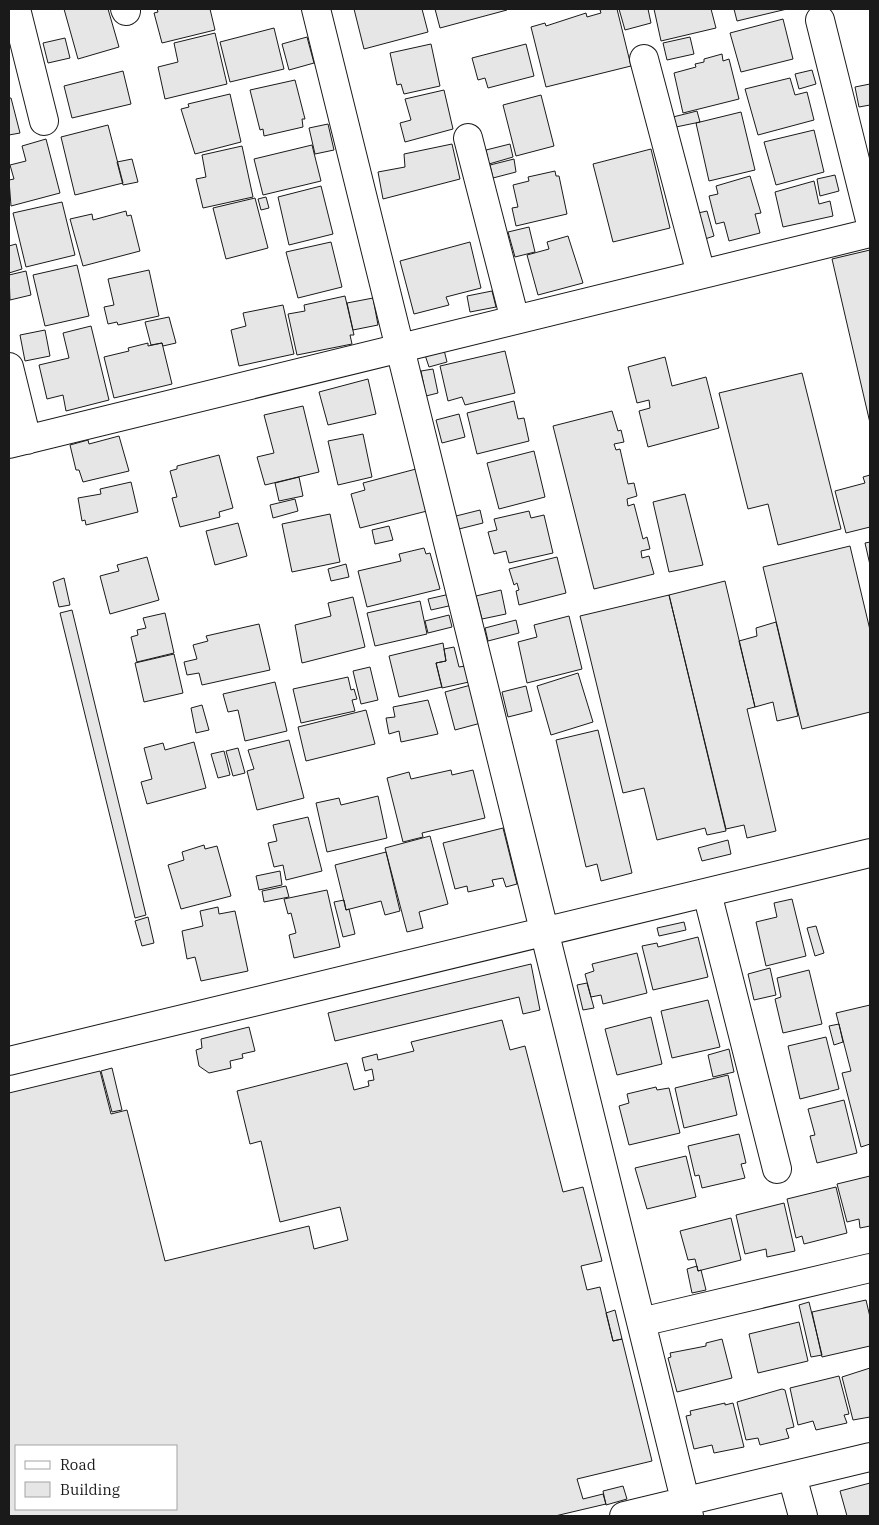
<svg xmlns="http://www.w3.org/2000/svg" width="879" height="1525" viewBox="0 0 879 1525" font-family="'IBM Plex Serif',serif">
  <rect width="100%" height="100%" fill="#fff"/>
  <path fill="#e6e6e6" stroke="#1a1a1a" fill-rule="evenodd" d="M64,9H108L119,47L78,59Z
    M157,9H210L215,30L162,43L154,13L158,12Z
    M354,9H422L428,32L364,49Z
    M435,9H506L507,10L440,28Z
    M617,9L631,66L546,87L531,27L545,23L546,26L586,13L587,17L601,13L600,10L604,9Z
    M619,9H648L651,23L625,30Z
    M654,9H711L716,28L661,41Z
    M734,9H787L737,21Z
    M783,19L793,59L741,72L730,33Z
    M274,28L284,69L230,82L220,42Z
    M215,33L227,84L165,99L158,67L178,62L174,43Z
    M307,37L314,63L289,70L282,44Z
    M690,37L694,54L667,60L663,43Z
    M65,38L70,58L48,63L43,43Z
    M431,44L440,86L404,94L401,84L397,85L390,53Z
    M526,44L534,76L488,88L485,78L478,80L472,58Z
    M722,54L723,61L729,59L739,99L683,113L674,73L696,67L695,64L704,62V59Z
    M812,70L816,84L799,89L795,74Z
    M123,71L131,104L72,118L64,86Z
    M790,78L795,95L807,92L814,120L758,135L745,89Z
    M295,80L305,119H302L303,127L264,136L263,129L260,130L250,90Z
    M870,84V105L859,107L855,87Z
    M444,90L453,129L405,142L400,123L411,120L405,99Z
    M230,94L241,142L195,154L181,109L189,107L188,104Z
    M541,95L554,146L516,156L503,105Z
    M9,98H11L20,133L9,135Z
    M697,111L700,122L676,127L673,117Z
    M741,112L755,170L709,181L696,123Z
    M328,124L334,150L315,154L309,128Z
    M108,125L123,183L75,195L61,137Z
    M814,130L824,172L776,185L764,142Z
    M46,139L60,193L11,206L9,180L14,179L10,165L26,161L22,146Z
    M452,144L460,179L383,199L378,172L405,167L404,154Z
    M510,144L513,157L489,164L486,150Z
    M312,145L321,181L263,195L254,159Z
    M242,146L253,197L203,208L196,179L206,177L202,155Z
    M651,149L670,228L613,242L593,164Z
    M132,159L138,182L123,185L117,162Z
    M514,159L516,172L493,178L490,165Z
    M555,171L556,176H559L567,214L516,226L512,208L518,207L513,185L529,181L528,177Z
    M835,175L839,191L820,196L817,179Z
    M750,176L761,213L755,214L760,233L729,241L724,222L716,224L709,196L718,194L716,186Z
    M814,181L819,204L830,201L833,216L783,227L775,192Z
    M321,186L333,234L289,245L278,197Z
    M266,197L269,208L261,210L258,199Z
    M255,198L268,248L226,259L213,208Z
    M62,202L75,255L26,267L13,213Z
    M126,211L127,216L131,215L140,251L83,266L70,219L92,214L93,220Z
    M707,211L714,236L705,239L698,213Z
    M529,227L535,252L515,257L508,232Z
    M568,236L583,283L538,295L527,255L549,249L547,242Z
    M331,242L342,287L298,298L286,252Z
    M470,242L481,288L446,297L449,305L414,314L400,261Z
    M16,244L22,269L9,273V246Z
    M870,250V423L832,259Z
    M77,265L89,316L45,326L33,275Z
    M149,270L159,316L118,325L117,322L108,324L104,307L114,305L108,279Z
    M26,271L31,295L10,300L9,275Z
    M492,291L496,307L470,312L467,296Z
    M345,296L354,335H350L352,344L297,355L288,314L305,311L304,305Z
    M373,298L378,325L353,330L347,303Z
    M283,305L294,354L239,366L231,330L246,326L243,313Z
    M169,317L176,343L163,346L162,343L151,345L145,322Z
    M91,326L109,400L66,411L63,395L47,399L39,365L69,358L63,333Z
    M45,330L50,356L25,361L20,335Z
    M148,343V346L162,343L172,384L114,398L104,357L129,351L128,348Z
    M444,350L447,362L429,367L425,355Z
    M505,351L515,393L465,405L462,397L448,401L440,366Z
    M665,357L672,386L706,377L719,428L648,447L639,411L650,408L649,400L637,403L628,367Z
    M433,369L438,393L426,396L421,371Z
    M802,373L841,529L778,545L768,504L748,509L719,393Z
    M368,379L376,414L328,425L319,392Z
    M514,401L518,419L524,418L529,441L477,454L467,413Z
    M303,406L319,472L265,485L257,457L274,453L264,415Z
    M612,411L618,431L621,430L624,442L614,444L616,450L620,449L628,484L634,483L637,496L627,499L628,506L634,504L643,539L647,537L650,549L641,551L642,558L649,556L654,574L594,589L553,426Z
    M459,414L465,437L442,443L436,420Z
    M363,434L372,477L338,485L328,441Z
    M119,436L129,471L83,482L79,470H76L70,445L88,440L89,444Z
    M534,451L545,497L499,509L487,463Z
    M219,455L233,508L219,512L220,517L180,527L172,498L177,497L170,471L177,469V466Z
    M416,469L427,511L360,528L351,494L365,490L363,483Z
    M870,475V527L846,533L835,491L865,483L863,477Z
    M299,477L303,496L279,501L275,483Z
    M131,482L138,512L86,525L85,520L82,521L78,498L101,494L100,489Z
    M685,494L703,565L669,572L653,502Z
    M295,499L298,511L273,518L270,505Z
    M480,510L483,523L459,529L456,516Z
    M529,511L531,518L544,515L553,553L509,563L506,551L494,554L488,532L497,530L494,519Z
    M330,514L340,562L292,572L282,524Z
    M238,523L247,556L215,565L206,531Z
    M389,526L393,540L375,544L372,530Z
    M870,542V565L865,543Z
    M850,546L870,630V712L802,729L763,567Z
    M424,548L426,554L430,553L440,589L367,607L358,571L401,561L399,554Z
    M147,557L159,600L110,614L100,576L119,571L117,565Z
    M557,557L566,593L519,605L516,591L519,590L517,583L514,585L509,569Z
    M346,564L349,577L331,581L328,569Z
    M64,578L70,605L59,607L53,582Z
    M725,581L755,707L747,709L776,831L747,838L744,825L726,829L669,595Z
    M501,590L506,614L482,619L476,596Z
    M450,594L453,605L431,610L428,599Z
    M669,595L726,831L707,835L705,828L657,840L644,788L623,793L580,616Z
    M353,597L365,647L302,663L295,625L331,616L328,603Z
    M420,601L427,634L375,646L367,613Z
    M72,610L146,915L135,918L60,613Z
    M165,613L174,653L137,662L131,637L138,635L137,630L146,628L143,618Z
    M449,615L452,627L428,633L425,621Z
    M569,616L582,669L527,683L518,642L537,637L534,625Z
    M516,620L519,633L488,641L485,628Z
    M776,622L798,716L777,721L773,702L755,707L739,641L757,636L756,628Z
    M259,624L270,670L202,685L199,673L187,675L184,662L197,659L193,645L208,641L206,636Z
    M443,643L446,661L436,663L442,687L399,697L389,656Z
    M454,647L459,667L465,666L469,682L442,688L436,663L446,661L444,649Z
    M174,654L183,693L144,702L135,663Z
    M370,667L378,700L361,704L353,671Z
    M578,673L593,722L551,735L537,686Z
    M348,677L351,690L354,689L357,699L352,700L355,711L301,723L293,689Z
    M275,682L287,731L245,741L238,710L228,712L223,694Z
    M471,685L481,723L455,730L445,692Z
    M526,686L532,711L508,717L502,692Z
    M428,700L438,734L401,742L399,731L389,734L386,718L395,717L393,707Z
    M202,705L209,730L196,733L191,708Z
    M366,710L375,744L306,761L298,727Z
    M598,730L632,873L601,881L597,864L586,867L556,740Z
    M289,740L304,798L257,810L247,771L254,769L248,750Z
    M194,742L206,788L147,804L141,782L152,779L144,748L163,743L165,750Z
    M238,748L245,773L233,776L226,751Z
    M224,751L230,775L218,778L211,754Z
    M451,770L452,775L473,770L485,818L422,833L423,837L403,842L387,778L409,772L411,779Z
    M378,796L387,838L327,852L316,803L339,798L341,805Z
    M308,817L322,871L286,880L283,865L274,867L268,843L277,841L273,825Z
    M503,828L517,884L506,887L503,878L492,880L494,886L468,892L467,886L455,889L443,843Z
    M430,836L448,904L419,912L423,928L407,932L385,848Z
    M728,840L731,854L702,861L698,848Z
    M204,845L205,849L217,846L231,896L181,909L168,865L184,860L182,852Z
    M386,852L400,911L385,915L381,901L346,910L335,865Z
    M280,871L282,885L259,890L256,876Z
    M286,886L289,897L264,902L262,891Z
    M327,890L340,947L294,958L289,935L296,933L291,913L288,914L284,899Z
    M792,899L806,956L766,966L756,922L777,917L774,903Z
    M344,900L346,910L349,909L355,934L343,937L334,902Z
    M218,907L219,914L235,911L248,971L201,981L195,957L187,959L182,931L203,926L200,911Z
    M148,917L154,943L142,946L135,921Z
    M684,922L686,930L659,936L657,928Z
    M816,926L824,953L815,956L807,928Z
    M698,937L708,977L653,990L642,946L657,943L658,947Z
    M637,953L647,993L603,1004L601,995L591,997L585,974L594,971L592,964Z
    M531,964L540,1010L523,1014L519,997L335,1041L328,1013Z
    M770,968L776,995L754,1000L748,974Z
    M809,970L822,1024L783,1033L775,999L781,997L777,978Z
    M587,983L594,1008L583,1010L577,985Z
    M708,1000L720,1047L672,1058L661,1011Z
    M870,1005V1144L861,1147L842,1073L851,1071L836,1013Z
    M651,1017L662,1064L617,1075L605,1029Z
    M502,1020L510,1050L525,1046L563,1192L583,1187L602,1261L581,1266L587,1290L600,1287L613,1341L622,1339L652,1461L577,1479L583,1499L603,1494L606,1504L555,1516H9V1093L100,1071L111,1114L127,1110L165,1261L309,1226L314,1249L348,1240L340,1207L280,1222L261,1141L250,1144L237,1091L347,1063L354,1090L369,1086L368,1081L374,1080L372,1069L365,1071L362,1058L377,1054L378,1060L414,1051L411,1042ZM16,1446H176V1509H16Z
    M839,1024L843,1042L834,1045L829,1026Z
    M249,1027L255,1051L242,1054L243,1058L230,1061L231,1068L209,1073L199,1066L196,1050L202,1048L201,1039Z
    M826,1037L839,1089L800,1099L788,1046Z
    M729,1049L734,1072L713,1077L708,1055Z
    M112,1068L122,1110L112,1112L101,1071Z
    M728,1075L737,1115L684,1128L675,1088Z
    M656,1087L657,1090L669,1088L680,1133L629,1145L619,1106L629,1103L627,1094Z
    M844,1100L857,1153L817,1163L810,1136L815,1135L808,1109Z
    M739,1134L746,1163L741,1164L745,1178L702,1188L699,1175L695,1176L688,1146Z
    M686,1156L696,1197L647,1209L635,1168Z
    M870,1176V1226L860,1228L859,1219L847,1222L837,1184Z
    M836,1187L847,1233L804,1244L802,1236L796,1238L787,1199Z
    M784,1203L795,1251L767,1257L766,1249L745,1254L736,1215Z
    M731,1218L741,1260L698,1271L695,1259L688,1260L680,1231Z
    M697,1266L698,1271L701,1270L706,1290L692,1293L687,1269Z
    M866,1300L870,1317V1346L822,1357L812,1312Z
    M809,1302L822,1355L811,1357L799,1305Z
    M615,1310L622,1339L613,1341L606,1313Z
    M799,1322L808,1361L758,1373L749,1334Z
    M722,1339L732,1378L677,1392L668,1358L671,1357L670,1353L706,1346V1343Z
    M870,1368V1417L853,1420L842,1377Z
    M839,1376L849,1414L844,1415L847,1423L816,1430L813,1421L798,1425L790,1388Z
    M782,1389L785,1390L794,1427L786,1429L789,1438L760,1445L758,1438L746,1440L737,1402Z
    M725,1403V1405L733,1403L744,1447L714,1453L712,1445L694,1449L686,1416L691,1415L690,1411Z
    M870,1483V1516H847L840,1491Z
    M623,1486L627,1499L606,1505L603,1491Z"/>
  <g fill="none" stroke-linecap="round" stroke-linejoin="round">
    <defs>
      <path id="minor" d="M16,9L44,121
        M125,9L126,11
        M316,9L689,1516
        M820,20L870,220
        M644,59L701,274
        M468,138L515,320
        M9,367L27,440
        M9,444L870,233
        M707,893L777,1169
        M9,1061L870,853
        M641,1322L870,1268
        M792,1476L803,1516
        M624,1516L870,1457"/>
    </defs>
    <use href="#minor" stroke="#1a1a1a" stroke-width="30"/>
    <use href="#minor" stroke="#fff" stroke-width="28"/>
  </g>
  <rect width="879" height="1525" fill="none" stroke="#1a1a1a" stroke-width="20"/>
  <rect x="15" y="1445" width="162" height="65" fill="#ffffff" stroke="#a3a3a3"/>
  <rect x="25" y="1461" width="25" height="8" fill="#ffffff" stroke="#a3a3a3"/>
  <text x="60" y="1470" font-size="15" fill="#1a1a1a">Road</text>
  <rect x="25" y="1482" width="25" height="15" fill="#e6e6e6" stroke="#a3a3a3"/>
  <text x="60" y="1495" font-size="15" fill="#1a1a1a">Building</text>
</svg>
